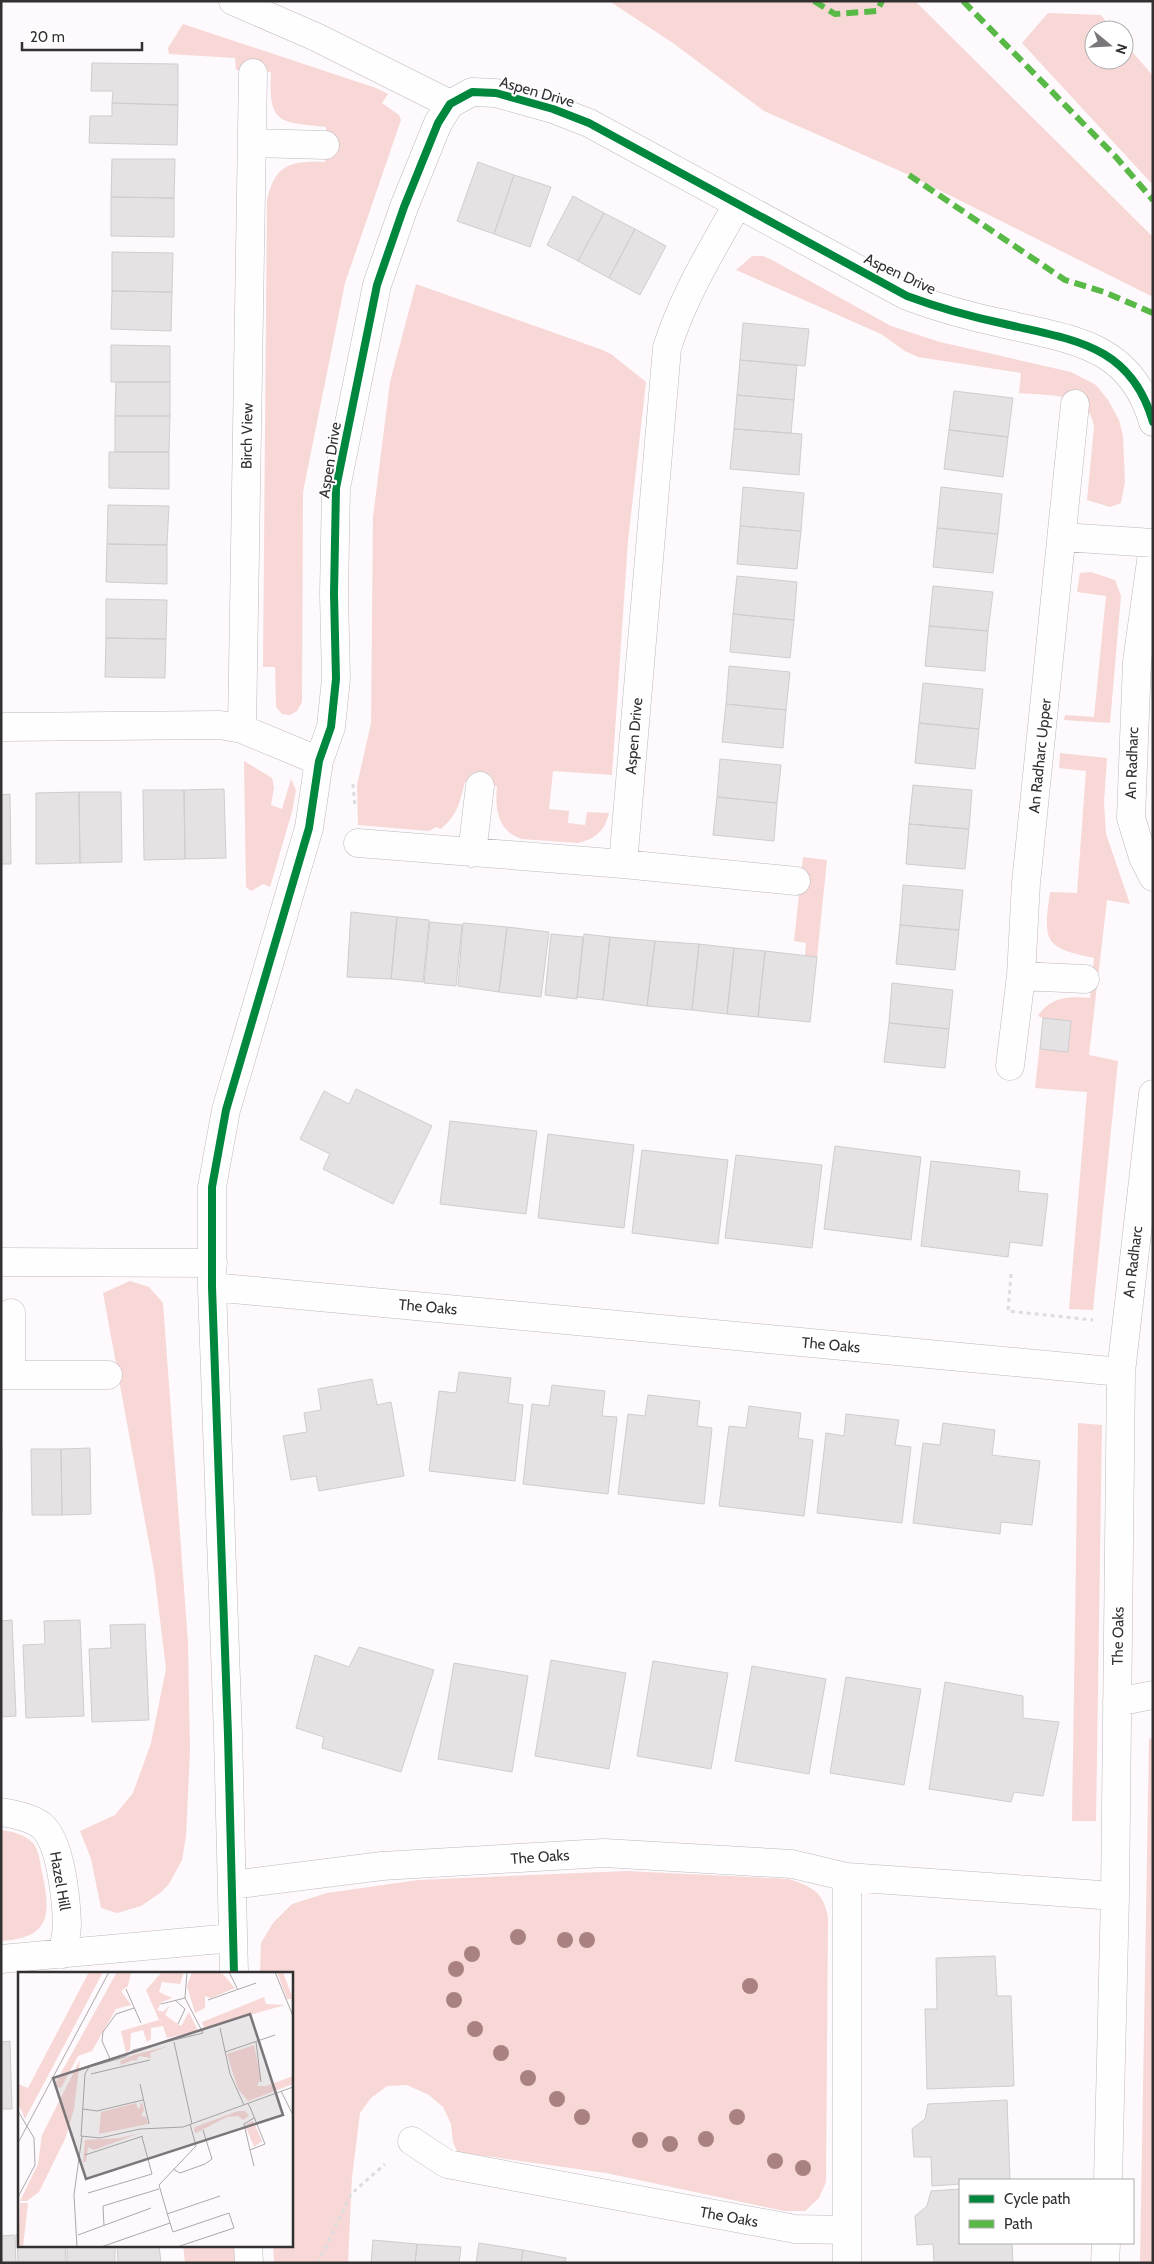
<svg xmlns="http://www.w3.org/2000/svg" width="1154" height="2264" viewBox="0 0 1154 2264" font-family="Cabin,sans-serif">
  <rect width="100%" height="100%" fill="#fdf9fc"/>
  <path fill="#f8d8d6" d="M609,1H915L1153,237V297L909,175L764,111L673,43Z
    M1048,13L1101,15L1113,30H1094V60H1124V42L1153,76V185L1022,43Z
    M183,24L376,88L388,94L382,103L399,115L401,120L345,283L303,492L302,702L297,711L290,715L282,714L276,707L275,667H263L267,200C275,164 291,161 325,162L326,127C280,122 268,125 271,72L236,70L235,58L169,54L168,48Z
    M752,256H763L772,260L891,326L940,342L1071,372L1096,385L1108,400L1119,420L1123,436L1125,482L1121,503L1110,507L1087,500L1094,427C1090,391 1046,396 1019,393L1021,373L918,357L905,351L881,334L736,270Z
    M416,284L600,349L611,354L646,382L628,541L612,775L553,771L549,809L569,811L568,823L585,825L587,812L609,813C605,831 595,839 578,843L521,839C497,830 495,809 497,786L465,782C459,804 458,814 441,829L436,827L429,831L358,825L357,785L371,723L373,517L390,382Z
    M1091,572L1115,580L1121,596L1110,723L1064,720L1065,715L1094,717L1106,596L1077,592L1080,573Z
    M1060,753L1107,758L1104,802L1106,834L1130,904L1107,900L1089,1055L1118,1061L1093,1310L1069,1309L1087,1092L1035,1088L1043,1018L1038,1016C1050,997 1069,996 1090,998L1094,958C1044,948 1043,942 1050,892L1077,893L1086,771L1059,768Z
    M244,761L272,778L274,787L271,805L282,809L291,779L296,790L292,812L270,887L263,884L251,891L246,887Z
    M803,857L827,860L817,957L805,956L806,943L794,941Z
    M130,1281L149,1287L163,1303L188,1643L190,1751L186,1836L182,1860L169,1884L160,1893L141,1906L117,1913L101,1908L91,1859L80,1831L115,1815L133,1793L151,1743L166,1669L154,1570L103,1293Z
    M1078,1423L1102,1425L1096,1821H1072Z
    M1153,1738V2263H1140L1149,1739Z
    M1,1830C13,1832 24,1834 33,1843C39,1850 40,1863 42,1872C51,1914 51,1938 1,1941Z
    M627,1871L789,1879C812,1887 823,1891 828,1917L826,2182L819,2198L805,2211H784L606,2173L457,2152L453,2142L451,2124L443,2107L429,2095L407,2085L387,2086L371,2098L360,2113L352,2177L348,2263H274L273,2245H291V1973H260L261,1943L273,1923L292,1904L327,1893L418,1880Z
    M183,2245H235L237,2263H185Z"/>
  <path fill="#e5e2e4" stroke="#d0cdcf" d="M92,63L178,64V105L112,103L113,91H91Z
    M112,103L178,105L177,145L89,143L90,116H112Z
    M112,159H175L174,198L111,197Z
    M478,162L514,175L494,234L457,221Z
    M514,175L551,187L530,247L494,234Z
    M573,196L604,213L578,261L547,245Z
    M111,197L174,198V237L111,236Z
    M604,213L635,229L609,278L578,261Z
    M635,229L666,246L640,295L609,278Z
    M112,252L173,253L172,292L112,291Z
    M112,291L172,292L171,331L111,329Z
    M743,323L809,329L805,366L740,360Z
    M111,345L170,346V382H111Z
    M740,360L797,365L794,400L737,395Z
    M116,382H170V416H115Z
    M954,391L1013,398L1008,437L949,430Z
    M737,395L794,400L791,433L734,429Z
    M115,416H170L169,452H115Z
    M734,429L802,434L799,475L730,469Z
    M949,430L1008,437L1003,477L944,469Z
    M109,452H169V489L109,488Z
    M743,487L804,493L801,531L740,526Z
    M941,487L1002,494L998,534L937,528Z
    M108,505L169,506L167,545L107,544Z
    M740,526L801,531L797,569L737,564Z
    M937,528L998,534L993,573L933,567Z
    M107,544L167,545V584L106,582Z
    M737,576L797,582L794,620L733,614Z
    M933,586L993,592L988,631L929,626Z
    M106,599L167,600L166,639L106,638Z
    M733,614L794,620L790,658L730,652Z
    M929,626L988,631L985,671L925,666Z
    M106,638L166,639L165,678L105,677Z
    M729,666L790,672L786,710L726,704Z
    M923,683L983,689L979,729L919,723Z
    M726,704L786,710L783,748L722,742Z
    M919,723L979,729L975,769L915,763Z
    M720,759L781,765L777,803L717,797Z
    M913,785L972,790L969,829L909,824Z
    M224,789L226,858L185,859L184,790Z
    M143,790H184L185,859L144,860Z
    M79,792H121L122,862L80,863Z
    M79,792L80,863L36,864V793Z
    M10,794L11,864H1V795Z
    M717,797L777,803L774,841L713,835Z
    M909,824L969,829L965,869L906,864Z
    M903,885L963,890L959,930L900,925Z
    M351,912L397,917L391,979L347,977Z
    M397,917L429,920L423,982L391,979Z
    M430,922L462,925L456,986L424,983Z
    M463,923L507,927L499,992L458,986Z
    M900,925L959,930L955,970L896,964Z
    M507,927L549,932L541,997L499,992Z
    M551,934L583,937L577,999L545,995Z
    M584,934L610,937L603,1000L577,997Z
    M610,937L655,941L647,1006L603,1000Z
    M655,941L699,944L692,1010L647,1006Z
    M699,944L734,948L727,1014L692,1010Z
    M734,948L765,951L758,1017L727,1014Z
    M765,951L817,957L810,1022L758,1017Z
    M892,983L953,990L949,1029L889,1023Z
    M1043,1018L1071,1021L1068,1052L1040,1049Z
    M889,1023L949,1029L945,1068L884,1062Z
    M356,1089L432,1126L393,1204L323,1169L330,1154L300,1139L324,1091L349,1104Z
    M450,1121L537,1131L526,1214L440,1204Z
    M548,1134L634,1145L624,1228L538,1218Z
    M835,1146L921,1157L911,1240L824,1229Z
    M642,1150L728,1160L718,1244L632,1233Z
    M736,1155L822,1165L812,1248L725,1238Z
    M931,1161L1020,1171L1018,1191L1048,1194L1042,1246L1010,1242L1008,1257L921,1246Z
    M459,1372L511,1378L508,1403L523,1405L515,1481L429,1471L439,1391L456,1393Z
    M372,1379L377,1405L391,1402L404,1476L319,1491L316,1476L291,1480L283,1436L307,1432L304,1413L321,1410L318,1389Z
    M552,1385L605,1391L602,1416L617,1417L608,1494L523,1484L532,1404L549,1406Z
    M648,1395L700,1401L697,1426L712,1428L704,1504L618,1494L628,1414L645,1416Z
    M749,1406L801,1413L798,1438L813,1440L804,1516L719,1506L729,1426L746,1428Z
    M846,1414L899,1420L895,1445L911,1447L902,1523L817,1513L826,1433L844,1436Z
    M943,1423L995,1430L992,1455L1040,1461L1032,1525L1001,1522L1000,1534L913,1523L923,1443L940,1445Z
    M2,1447V1513H1V1447Z
    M90,1448L91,1514L62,1515L61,1449Z
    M31,1449H61L62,1515H32Z
    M12,1620L16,1716L1,1717V1621Z
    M80,1620L84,1716L26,1718L23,1645L45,1644L44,1621Z
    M145,1624L149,1720L92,1722L89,1649L111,1648L110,1625Z
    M359,1647L434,1670L401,1772L322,1748L324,1737L296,1728L315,1655L349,1667Z
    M551,1660L626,1673L609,1769L535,1756Z
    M653,1661L728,1673L711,1769L637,1756Z
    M454,1663L528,1676L512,1772L438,1759Z
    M752,1666L826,1679L809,1774L735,1761Z
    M846,1677L921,1689L904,1785L830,1773Z
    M945,1682L1023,1696V1718L1059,1722L1043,1796L1014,1792L1011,1802L929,1789Z
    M995,1956L997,1996H1011L1014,2086L927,2089L925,2009H937L936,1958Z
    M10,2041L12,2109H1V2042Z
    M1007,2100L1010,2180H960V2184L932,2186L931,2157H914L912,2129L925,2119L928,2104Z
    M960,2189V2243H1012L1013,2263H934L933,2244L917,2245L915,2216L927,2206L931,2191Z
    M17,2234L19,2245H65L66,2263H18Z
    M15,2235L16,2263H1V2236Z
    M373,2240L417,2244L415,2263H371Z
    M479,2243L523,2250L521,2263H476Z
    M417,2244L461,2247L459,2263H415Z
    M67,2245H115V2263H67Z
    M117,2245H159L161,2263H118Z
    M523,2250L566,2258L565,2263H521Z"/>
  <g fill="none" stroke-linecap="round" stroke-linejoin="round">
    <defs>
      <path id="minor" d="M233,1L316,37L450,104
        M253,73L242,729L319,761
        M252,143L325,145
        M1063,537L1153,543
        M1153,547L1137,662L1131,818L1143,857L1153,877
        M1,727L220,725L242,729
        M358,843L623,864L796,881
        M472,853L480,786
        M623,864L667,348C683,297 711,251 737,205
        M1021,976L1085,979
        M1010,1066L1021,976L1026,883L1075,404
        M1,1262L213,1263
        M212,1287L1121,1372
        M1,1375H108
        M11,1375V1313
        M1117,1702L1153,1695
        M1,1812C14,1814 30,1817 41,1825C61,1841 66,1899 67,1923C67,1933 64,1944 63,1954
        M232,1885L382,1866L604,1853L792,1864L847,1877L1115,1896
        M1,1959L232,1938
        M234,1973L228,1735L212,1287V1187L226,1110L309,828L319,761L331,727L336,679L334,594L336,488L377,285L404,207L438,123L450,104L472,92L496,93L553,109L589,123L907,296C939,308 972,317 1005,324C1074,340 1131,345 1153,422
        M412,2141L447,2164L795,2229L847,2230
        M1108,2180L1115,1896L1121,1372L1153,1094
        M248,2245L249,2263
        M847,2263V1877
        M1105,2263L1106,2243"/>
    </defs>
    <use href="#minor" stroke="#bcb9bb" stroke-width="29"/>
    <path stroke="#dedddd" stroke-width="3" stroke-dasharray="4 4" stroke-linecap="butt" d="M353,784L355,808
      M1011,1274L1008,1311L1093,1320
      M318,2263L351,2194L385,2164"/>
    <use href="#minor" stroke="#fffeff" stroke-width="28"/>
    <path stroke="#58b947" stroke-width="6" stroke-dasharray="12 6" stroke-linecap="butt" d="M814,1L835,14L877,11L882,1
      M963,1L1115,156L1153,200
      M909,175L1065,280L1104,292L1153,313"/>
    <defs>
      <path id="cycleway" d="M234,1973L228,1735L212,1287V1187L226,1110L309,828L319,761L331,727L336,679L334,594L336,488L377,285L404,207L438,123L450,104L472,92L496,93L553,109L589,123L907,296C939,308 972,317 1005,324C1074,340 1131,345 1153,422"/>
    </defs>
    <use href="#cycleway" stroke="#fff" stroke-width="11"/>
    <use href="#cycleway" stroke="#00873e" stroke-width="8"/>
  </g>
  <g fill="#a98180">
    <circle cx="518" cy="1937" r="8"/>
    <circle cx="565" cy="1940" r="8"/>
    <circle cx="587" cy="1940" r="8"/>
    <circle cx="472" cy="1954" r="8"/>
    <circle cx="456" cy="1969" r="8"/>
    <circle cx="750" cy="1986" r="8"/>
    <circle cx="454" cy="2000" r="8"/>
    <circle cx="475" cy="2029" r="8"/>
    <circle cx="501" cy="2053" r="8"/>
    <circle cx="528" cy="2078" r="8"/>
    <circle cx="557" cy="2099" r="8"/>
    <circle cx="582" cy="2117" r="8"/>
    <circle cx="737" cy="2117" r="8"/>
    <circle cx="706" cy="2139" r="8"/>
    <circle cx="640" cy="2140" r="8"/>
    <circle cx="670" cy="2144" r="8"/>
    <circle cx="775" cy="2161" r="8"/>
    <circle cx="803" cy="2168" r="8"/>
  </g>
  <g text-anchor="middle" stroke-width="4" stroke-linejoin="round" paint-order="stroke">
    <g font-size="15" fill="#333032" stroke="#fff">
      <text transform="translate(537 92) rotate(16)" y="5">Aspen Drive</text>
      <text transform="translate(900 274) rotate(25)" y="5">Aspen Drive</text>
      <text transform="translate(247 436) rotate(-89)" y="5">Birch View</text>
      <text transform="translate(330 460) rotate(-81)" y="5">Aspen Drive</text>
      <text transform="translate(634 736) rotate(-85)" y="5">Aspen Drive</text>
      <text transform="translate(1040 756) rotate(-84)" y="5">An Radharc Upper</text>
      <text transform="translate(1132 763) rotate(-88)" y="5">An Radharc</text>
      <text transform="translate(1133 1262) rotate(-83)" y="5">An Radharc</text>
      <text transform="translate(428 1307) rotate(5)" y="5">The Oaks</text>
      <text transform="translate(831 1345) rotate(5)" y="5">The Oaks</text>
      <text transform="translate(1118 1636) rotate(-89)" y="5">The Oaks</text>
      <text transform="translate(540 1857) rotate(-4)" y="5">The Oaks</text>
      <text transform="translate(60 1881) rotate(80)" y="5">Hazel Hill</text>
      <text transform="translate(729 2217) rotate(10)" y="5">The Oaks</text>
    </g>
  </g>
  <g transform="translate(18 1972)">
    <rect width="275" height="275" fill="#fdf9fc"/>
    <path d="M71,0H85L7,147L0,131V112L10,116ZM99,0H113L110,14L103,19L113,33L98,37L74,79L60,84L43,116L39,115L38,110ZM144,0H166L162,12L144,10L141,20L154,26L144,30L139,38L145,40L152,33L147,43L163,54L171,40L180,59L149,66L145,54L133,56V67L129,70L125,58L113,61L112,78L108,81L103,59L141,48L128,18ZM174,0H203L217,16L193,26L187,24V36L177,41L169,14ZM259,0H265L275,27H269ZM246,25L248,32L267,33L186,56L184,50ZM236,73L243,106L239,114H248L275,104V112L230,129L220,117L209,82ZM151,74L132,81L133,86L121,84L118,89L115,88L103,93L102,89L115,83ZM62,88L56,137L47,167L21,220L9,229H2L20,192L24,163ZM118,131L120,137L123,134L121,131L125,132L126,138L123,144L128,145L130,152L81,162L83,140ZM220,139H227L231,144L225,148L220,144L209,145L178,161L176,159L177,155ZM235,149L244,169L236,175L227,153ZM122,161L76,178L70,175L68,190H65L67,168L102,166ZM2,231H10L5,275H0Z" fill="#f8d8d6"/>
    <path fill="none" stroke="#aca9ab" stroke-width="1" d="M169,0L167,26L185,61L115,78L107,85L71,95L67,102L63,164L82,166L122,157L165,155L275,115M211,0L220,18M257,0L275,44M108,17L123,51M157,28L167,37L160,52M190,28L238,11M143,32L167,26M202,56L212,102L226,133M156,70L174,152M238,70L243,110M207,80L257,63M93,89L84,69L85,60L98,42L116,36M73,102L132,88M122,112L131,152M263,119L275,143M230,132L232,135L247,172L232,178L226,152L236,146M65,137L79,139L125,128M0,139L16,166M0,171L91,0M232,178L236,194M67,183L125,164M155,197L162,201L187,192L194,187L185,158M70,221L134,202L124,165M0,225L17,193L16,166M149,242L202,224M152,251L155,260L211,241L216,256L159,275M86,254L85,234L141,217M60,263L133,236M59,275L56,223L64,164M83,275L152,251L141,213L178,174L172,152"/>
    <path fill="#7a7679" fill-opacity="0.15" stroke="#7a7679" stroke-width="2.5" d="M232,42L265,143L68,207L35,106Z"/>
    <rect width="275" height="275" fill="none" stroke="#333032" stroke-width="2.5"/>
  </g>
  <rect width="1154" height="2264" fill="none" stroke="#333032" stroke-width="5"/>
  <rect x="959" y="2179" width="175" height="65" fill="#ffffff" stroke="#adacad"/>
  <rect x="969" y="2195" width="25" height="8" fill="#00873e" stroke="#adacad"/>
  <text x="1004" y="2204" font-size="15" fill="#333032">Cycle path</text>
  <rect x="969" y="2220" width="25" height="8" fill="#58b947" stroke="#adacad"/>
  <text x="1004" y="2229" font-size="15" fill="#333032">Path</text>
  <g transform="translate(1109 45) rotate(108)"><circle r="24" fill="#ffffff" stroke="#adacad"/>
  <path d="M0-4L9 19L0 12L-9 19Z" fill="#7a7679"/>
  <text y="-8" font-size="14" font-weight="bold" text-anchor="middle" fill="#333032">N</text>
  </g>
  <path d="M22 42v8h120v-8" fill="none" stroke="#333032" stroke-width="2.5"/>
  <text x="30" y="42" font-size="15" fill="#333032" stroke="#ffffff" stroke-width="4" paint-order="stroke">20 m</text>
</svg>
